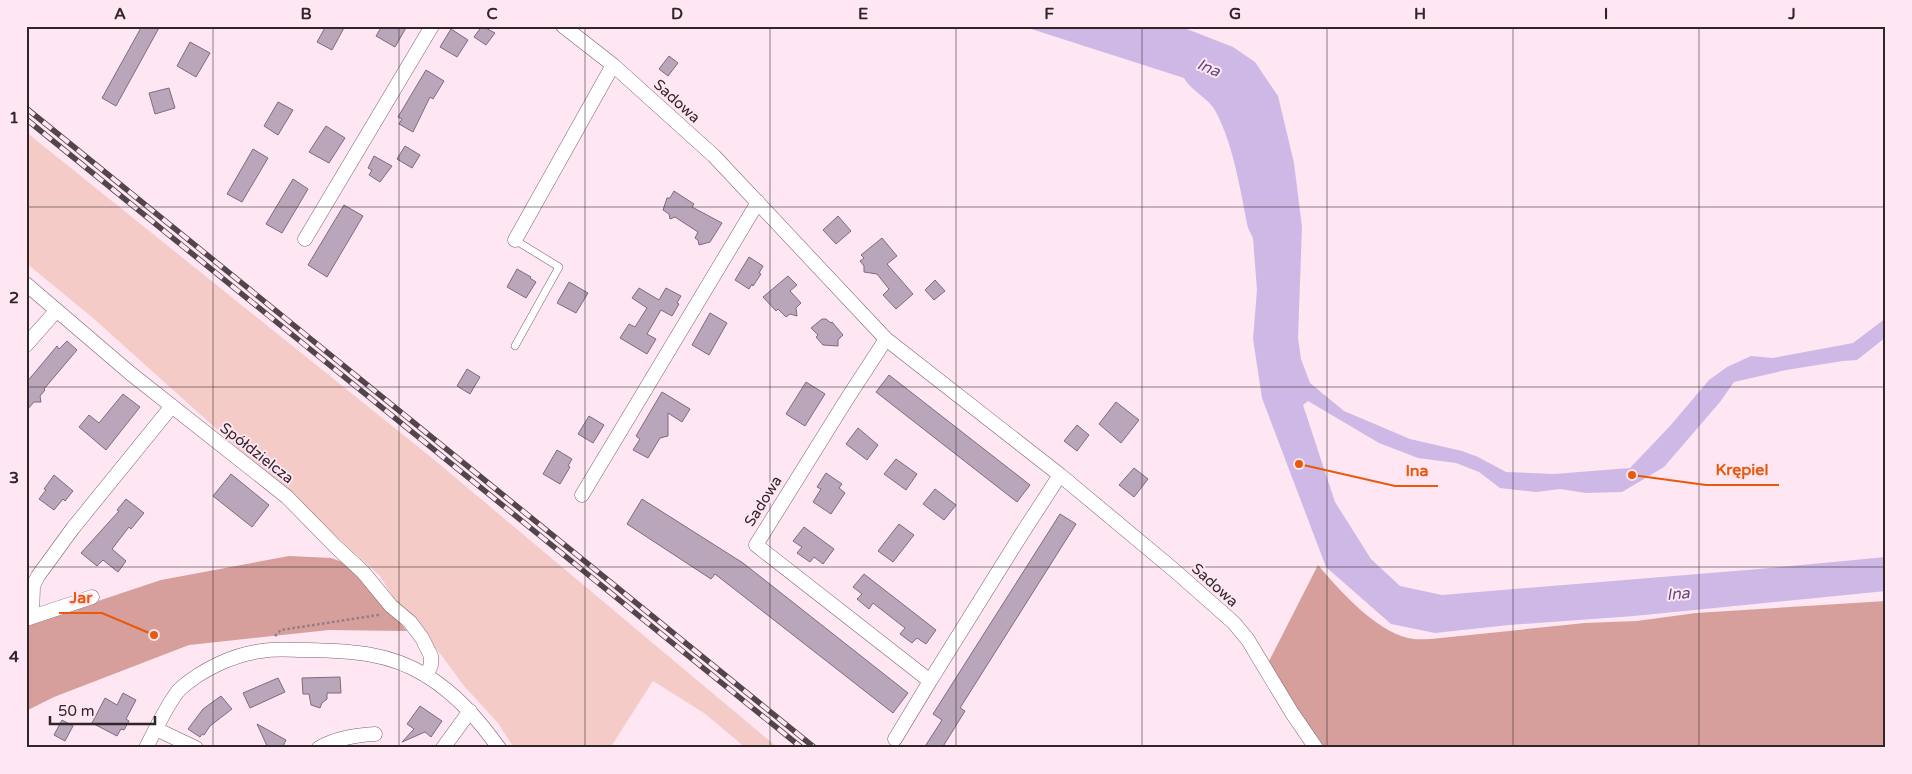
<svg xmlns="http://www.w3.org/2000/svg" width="1912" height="774" viewBox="0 0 1912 774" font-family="'Varela Round',sans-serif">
  <rect width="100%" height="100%" fill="#fee6f2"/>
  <path fill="#f4cbc7" d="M26,132L432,458L778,748H746L704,713L653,681L610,748H514L498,723L464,686L442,656L395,600L380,576L93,318L26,263Z"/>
  <path fill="#d69f9b" d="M289,556L331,558L348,564L407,631L329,630L189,645L54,697L26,711V625L161,580Z
    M1318,565C1338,589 1376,631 1408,638C1415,640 1424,639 1431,639L1585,623L1637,621L1696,613L1886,601V748H1322L1265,669Z"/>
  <path fill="#ceb9e6" d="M1022,26H1179L1233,47L1255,62L1278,96L1294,163L1302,227L1298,338L1301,359L1310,383L1344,411L1410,439L1462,451L1478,457L1506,472L1554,474L1630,468L1670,426L1709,380L1727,367L1751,356L1773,358L1853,343L1886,318V337L1857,360L1843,361L1786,370L1734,382L1720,402L1664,467L1622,492L1586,493L1560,489L1536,492L1500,488L1479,472L1456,463L1418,458L1379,443L1308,401L1303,405L1335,502L1371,559L1400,586L1442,595L1759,569L1886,557V591L1634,616L1509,625L1435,633L1391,624L1326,567L1262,398L1253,339L1257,290L1253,238L1248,228C1240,189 1234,147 1216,112C1209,98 1192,92 1184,78Z"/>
  <path fill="#baa6bb" stroke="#7f6b7f" d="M142,26H160L116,106L102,98Z
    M326,26H345L332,50L317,42Z
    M382,26H407L395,47L376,36Z
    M482,26L495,33L486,45L474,37Z
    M451,29L468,40L457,57L440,47Z
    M190,42L210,53L196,77L177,66Z
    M669,56L678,63L668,76L659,69Z
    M426,70L444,81L433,99L430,97L413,132L399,124L402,119L398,117Z
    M169,88L175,108L155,114L149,93Z
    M278,102L293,110L278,135L264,126Z
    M326,126L345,138L329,163L309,152Z
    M405,146L420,155L412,168L397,159Z
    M253,149L268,158L242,202L227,194Z
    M374,156L392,166L380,182L369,175L372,170L368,168Z
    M293,179L308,189L282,233L266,224Z
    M674,191L694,204L692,207L722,223L710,242L699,245L698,240L695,238L698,232L675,217L670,219L669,214L663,210L667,198H670Z
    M344,205L363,216L327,277L308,265Z
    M838,216L851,231L836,244L823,230Z
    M882,238L897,256L887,264L913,294L896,309L883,295L889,289L877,274L864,272V266L860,261L864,258L861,255Z
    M749,257L763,266L759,273L761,274L753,286L752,284L749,289L735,280Z
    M517,269L531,277L530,278L536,282L526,298L507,287Z
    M788,276L797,285L790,291L801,303L796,308L797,316L790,314L786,317L778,309L776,311L763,297Z
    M935,280L945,291L934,300L925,290Z
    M569,282L588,293L576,313L557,303Z
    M639,288L659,300L666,288L681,296L677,303L679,304L672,316L661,310L647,334L656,339L647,354L620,338L629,324L635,327L647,308L632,298Z
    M710,313L727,323L709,355L692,345Z
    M822,319H826L831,323L832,322L843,335L838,340V346L823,345L816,337L818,335L811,328Z
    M67,341L77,350L44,389L45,390L40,396L41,402H34L26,411V383L57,346L59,349Z
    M467,369L480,377L470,394L457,386Z
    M889,375L1030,485L1017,502L876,392Z
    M806,382L825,394L805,426L786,414Z
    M662,392L690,409L682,422L668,413V436L660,438L648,458L633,450L640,439L636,436Z
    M123,394L140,407L106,450L79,427L89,415L99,423Z
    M1116,402L1139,420L1121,443L1099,424Z
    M589,416L604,425L593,443L578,434Z
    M1077,425L1089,435L1077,451L1064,441Z
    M858,428L878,445L867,460L846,444Z
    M557,450L572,459L568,466L570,467L560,484L543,474Z
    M896,459L917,474L906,490L884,474Z
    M1134,468L1148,479L1134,497L1119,485Z
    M826,473L842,484L839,488L845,493L831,514L813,502L821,489L817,487Z
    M231,474L269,505L252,527L213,496Z
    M54,475L73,491L65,501L63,499L54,510L39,499L46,490L44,489Z
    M935,489L956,505L944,520L923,504Z
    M126,499L144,513L131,529L129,527L112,549L126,561L118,572L103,560L97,566L81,553L119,511L117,510Z
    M642,499L743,563L908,693L893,713L715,574L711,579L627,524Z
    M1060,514L1076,524L960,708L965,711L942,748H924L942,720L933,714Z
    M899,524L914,535L893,562L878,551Z
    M804,527L834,549L823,564L814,557L810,562L797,553L802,547L793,541Z
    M864,574L936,630L926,644L917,638L912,643L900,634L905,628L873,603L869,609L857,599L862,594L853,587Z
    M340,677L341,693H327V699L322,703L320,708L311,705L309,694H303L302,678Z
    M278,678L285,692L250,708L243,693Z
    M123,693L136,700L126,719L129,721L124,730L121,729L117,736L92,723L105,698L117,705Z
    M221,696L232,709L210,726L204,735L202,734L200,737L188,729L203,709Z
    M420,706L442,721L431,737L425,732L402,742L414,729L407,724Z
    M62,720L73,726L65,741L54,735Z
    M257,724L286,740L282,748H268Z"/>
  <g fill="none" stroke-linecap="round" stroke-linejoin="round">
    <defs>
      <path id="lane" d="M515,240L559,267L515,346"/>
      <path id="street" d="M563,26L613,65L714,156L886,339L1060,475L1174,570L1234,623L1248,640L1292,713L1316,748
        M305,239L432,26
        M515,240L613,65
        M26,284L130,373L287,497L335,546L363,572L391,606L410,622L422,638L431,656V665L426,676
        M886,339L845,402L756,545L930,681L895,739
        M26,345L56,311
        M582,495L758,202
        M32,617L92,597
        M26,619L32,617L33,586L38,576L73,528L172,406
        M930,681L1021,535L1060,475
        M156,729L196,748
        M146,748C153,734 170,699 180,689C201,670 234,654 262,651C276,648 292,650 307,650C351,651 388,652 427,676C457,695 478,719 499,748
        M319,748C336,738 356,735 375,734
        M443,748L470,711"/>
    </defs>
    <use href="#lane" stroke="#7a616e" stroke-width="8"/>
    <use href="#street" stroke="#7a616e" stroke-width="15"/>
    <path stroke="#8f7e87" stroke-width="2.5" stroke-dasharray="2.5 2.5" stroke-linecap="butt" d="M275,636L281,630L378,615L380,613"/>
    <use href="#lane" stroke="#fff" stroke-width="7"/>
    <use href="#street" stroke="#fff" stroke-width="14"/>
    <defs>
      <path id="rail" d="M26,108L815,748
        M26,119L802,748"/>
    </defs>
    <use href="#rail" stroke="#52454c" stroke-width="5.5"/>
    <use href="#rail" stroke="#fee6f2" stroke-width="4" stroke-dasharray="11" stroke-linecap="butt"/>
  </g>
  <path fill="none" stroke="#30252b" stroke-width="1" stroke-opacity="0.55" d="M213,26V748M399,26V748M585,26V748M770,26V748M956,26V748M1142,26V748M1327,26V748M1513,26V748M1699,26V748M26,207H1886M26,387H1886M26,567H1886"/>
  <g text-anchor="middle" stroke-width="4" stroke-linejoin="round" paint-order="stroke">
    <g font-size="15" fill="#30252b" stroke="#fee6f2">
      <text transform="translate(677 101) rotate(42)" y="5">Sadowa</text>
      <text transform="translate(257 453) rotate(38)" y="5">Spółdzielcza</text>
      <text transform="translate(763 501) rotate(-58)" y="5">Sadowa</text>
      <text transform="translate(1215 585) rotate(42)" y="5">Sadowa</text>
    </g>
    <g font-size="16" font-style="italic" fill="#644781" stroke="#fee6f2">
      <text transform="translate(1209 67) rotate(23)" y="6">Ina</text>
      <text transform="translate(1678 593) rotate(-5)" y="6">Ina</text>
    </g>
  </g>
  <path fill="none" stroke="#e8590c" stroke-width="2" d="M1632 475L1706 485H1779M1299 464L1395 486H1438M154 635L102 613H59"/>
  <g fill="#e8590c" stroke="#fee6f2" stroke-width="2">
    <circle cx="1632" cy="475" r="5"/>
    <circle cx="1299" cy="464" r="5"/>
    <circle cx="154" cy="635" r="5"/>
  </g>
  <g font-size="16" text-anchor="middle" font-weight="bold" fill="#e8590c" stroke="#fee6f2" stroke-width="4" stroke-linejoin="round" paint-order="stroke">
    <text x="1742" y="475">Krępiel</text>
    <text x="1417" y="476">Ina</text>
    <text x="81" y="603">Jar</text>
  </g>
  <rect width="1912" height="774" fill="none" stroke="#fee6f2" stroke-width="55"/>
  <path d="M50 716v8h105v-8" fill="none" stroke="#30252b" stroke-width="2.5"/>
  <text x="58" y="716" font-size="15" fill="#30252b" stroke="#fee6f2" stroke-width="4" paint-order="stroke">50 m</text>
  <rect x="28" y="28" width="1856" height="718" fill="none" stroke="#30252b" stroke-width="2"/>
  <g font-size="16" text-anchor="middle" font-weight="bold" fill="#30252b">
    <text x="120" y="19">A</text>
    <text x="306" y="19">B</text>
    <text x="492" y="19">C</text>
    <text x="677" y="19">D</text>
    <text x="863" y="19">E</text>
    <text x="1049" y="19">F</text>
    <text x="1235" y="19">G</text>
    <text x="1420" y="19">H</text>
    <text x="1606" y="19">I</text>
    <text x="1792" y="19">J</text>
    <text x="14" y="123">1</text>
    <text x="14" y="303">2</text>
    <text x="14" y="483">3</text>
    <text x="14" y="662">4</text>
  </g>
</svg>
